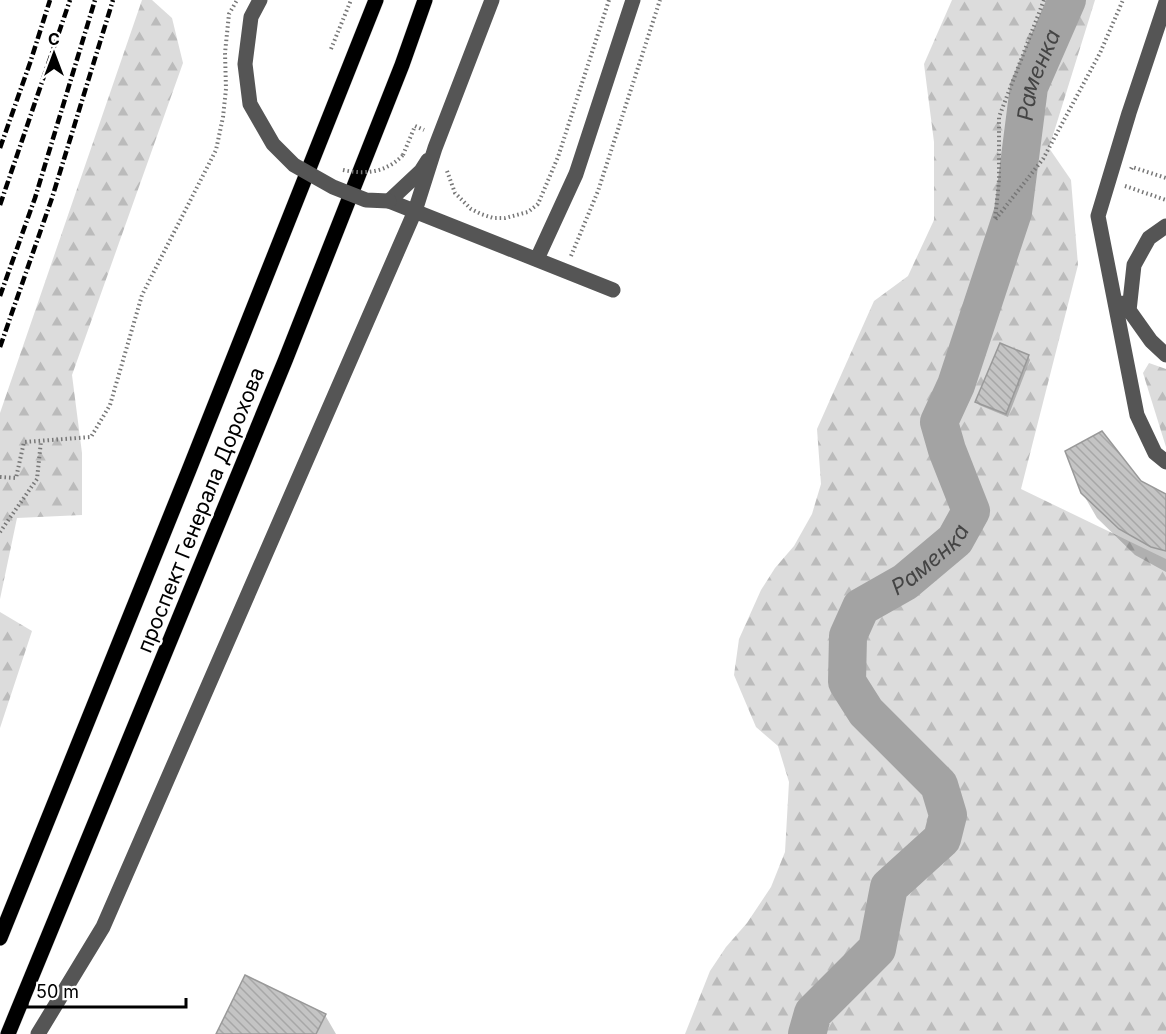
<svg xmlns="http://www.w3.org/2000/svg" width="1166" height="1034" viewBox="0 0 1166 1034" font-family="Inter,sans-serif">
  <defs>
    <pattern id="forest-firs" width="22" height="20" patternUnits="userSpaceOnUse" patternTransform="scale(1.5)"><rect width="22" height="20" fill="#dcdcdc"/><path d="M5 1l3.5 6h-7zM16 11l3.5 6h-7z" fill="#bbb"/></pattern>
    <pattern id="building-back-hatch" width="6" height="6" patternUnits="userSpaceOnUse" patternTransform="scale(1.5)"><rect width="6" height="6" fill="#c4c4c4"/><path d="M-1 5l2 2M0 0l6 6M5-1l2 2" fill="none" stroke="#a7a7a7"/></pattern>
  </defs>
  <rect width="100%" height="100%" fill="#fff"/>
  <path fill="url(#forest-firs)" d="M142,0H152L172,18L183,63L72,375L82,453V515L17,518L0,599V413Z
    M952,0H1095L1049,148L1071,180L1078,265L1021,489L1166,559V1034H685L710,971L726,947L747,923L771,887L785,852L789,782L778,746L756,727L734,675L739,639L761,590L775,568L794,546L812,514L821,484L817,429L874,301L908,276L934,220V142L924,64Z
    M1149,363L1166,369V447L1143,373Z
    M0,612L32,631L0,728Z"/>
  <path fill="#0003" d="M1028,356L1030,360L1008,417L979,405L977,402Z
    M1140,482L1166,496V572L1135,555L1097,518L1082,492Z
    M325,1015L336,1034H218Z"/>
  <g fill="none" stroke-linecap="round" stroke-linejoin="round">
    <path stroke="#a3a3a3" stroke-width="38" id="s1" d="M807,1034L813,1013L877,949L889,887L942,839L948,815L939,785L866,712L847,682L848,636L861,607L905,582L955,540L971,511L947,450L939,422L956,385L1013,212L1029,87L1067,0"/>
  </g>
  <path fill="url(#building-back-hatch)" stroke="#999" stroke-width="1.5" d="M1000,343L1029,355L1006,414L975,402Z
    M1102,431L1141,481L1166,494V551L1151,547L1119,529L1081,493L1065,451Z
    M245,975L326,1014L316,1034H216Z"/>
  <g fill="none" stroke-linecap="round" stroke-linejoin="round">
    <defs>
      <path id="major" d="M0,938L189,470L376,0
        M8,1034L285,361L402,65L425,0"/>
    </defs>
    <use href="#major" stroke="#dbdbdb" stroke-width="16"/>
    <path stroke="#777" stroke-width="4" stroke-dasharray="1.5 3" stroke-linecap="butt" d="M1044,0L999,117V180L995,220L1043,159L1100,53L1123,0
      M331,49L351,0
      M403,155L415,126L424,130
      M1131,169L1132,167L1166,178
      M447,171L455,193L471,209L481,214L493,218H505L528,212L538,204L558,157L609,0
      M1125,186L1166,200
      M571,256L598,191L660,0
      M0,477L16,478L24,442L91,437L110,405L142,295L216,150L223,117L226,89L225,53L229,14L237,0
      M0,532L37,479L41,441"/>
    <path stroke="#555" stroke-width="15" d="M1166,2L1129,113L1098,216L1137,415L1155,453L1166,462
      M428,160L421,171L389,201L613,290
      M537,259L576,174L633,0
      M1124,303L1151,341L1166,355
      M1129,311L1134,265L1149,238L1166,226
      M38,1034L103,927L415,211L435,148L492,0"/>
    <use href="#major" stroke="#000" stroke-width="15"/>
    <path stroke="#000" stroke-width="4.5" stroke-dasharray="9 3 1.5 3" stroke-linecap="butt" d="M0,148L30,63L50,0
      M0,205L70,0
      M0,296L35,198L95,0
      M0,347L52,198L113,0"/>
    <path stroke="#777" stroke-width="4" stroke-dasharray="1.5 3" stroke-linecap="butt" d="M343,170C366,175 387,172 403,155"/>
    <path stroke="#555" stroke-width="15" d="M260,0L251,17L245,64L250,104L273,144L294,165L333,187L366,200L389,201"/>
  </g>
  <g text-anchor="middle" stroke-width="5" stroke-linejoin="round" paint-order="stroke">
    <g font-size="21" fill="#000" stroke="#fff">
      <text transform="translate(201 510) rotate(-68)" y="7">проспект Генерала Дорохова</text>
    </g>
    <g font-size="22" font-style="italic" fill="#444" stroke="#fff">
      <text dy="8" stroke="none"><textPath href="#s1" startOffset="1126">Раменка</textPath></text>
      <text dy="8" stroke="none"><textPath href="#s1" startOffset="604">Раменка</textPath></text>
    </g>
  </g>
  <g transform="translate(54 54)" stroke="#ffffff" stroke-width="4.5" paint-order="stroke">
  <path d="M0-4.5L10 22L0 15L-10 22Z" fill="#000000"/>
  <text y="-9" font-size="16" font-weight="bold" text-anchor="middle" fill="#000000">С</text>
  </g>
  <path d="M27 998v9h159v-9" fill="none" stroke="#000000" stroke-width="3"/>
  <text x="36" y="998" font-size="18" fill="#000000" stroke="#ffffff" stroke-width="4.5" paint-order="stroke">50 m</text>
</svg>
